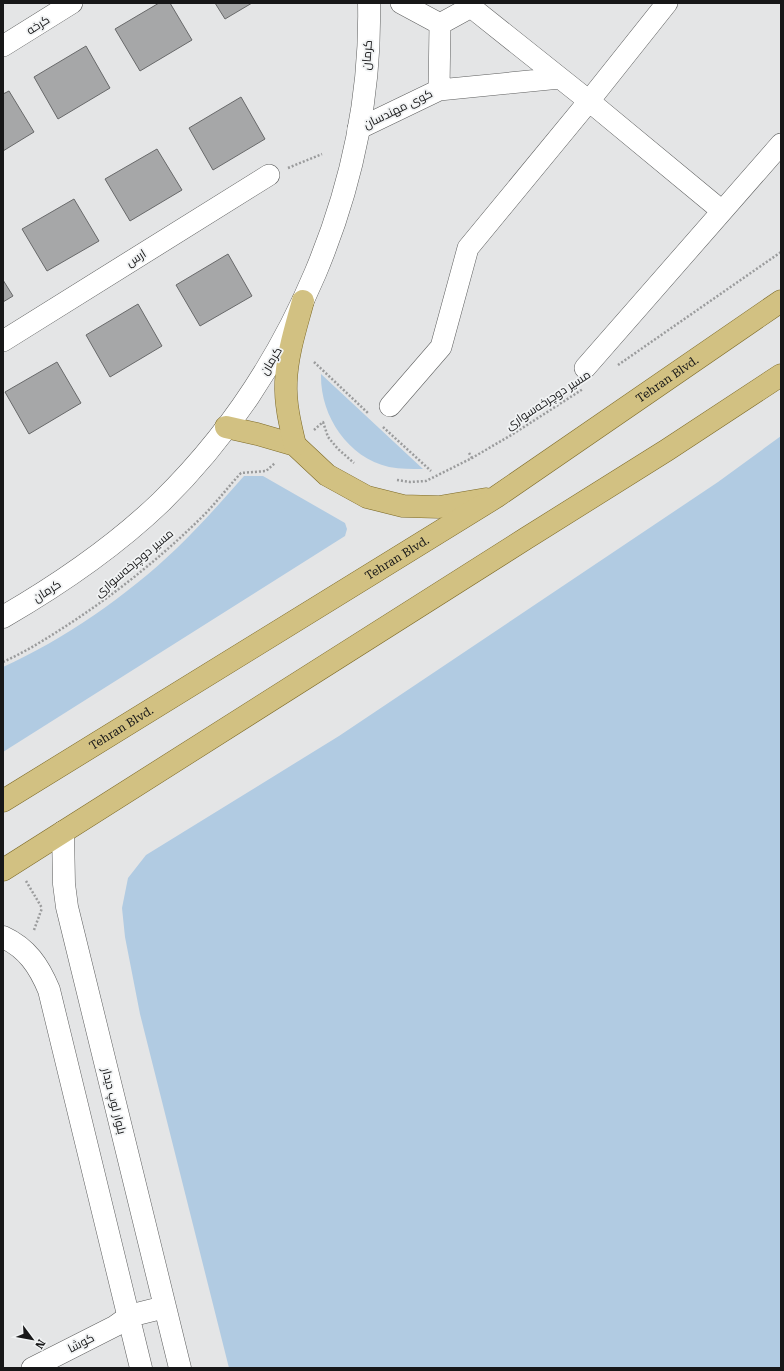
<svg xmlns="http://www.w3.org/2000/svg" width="784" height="1371" viewBox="0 0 784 1371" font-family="'Roboto Serif',Cairo,serif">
  <rect width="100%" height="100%" fill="#e4e5e6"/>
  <path fill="#b1cbe2" d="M321,374L423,469C411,469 401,469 389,467C347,457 320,415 321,374Z
    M781,436V1368H229L140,1014L125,937L122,908L128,878L146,855L339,736L718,482Z
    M244,476H263L345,523L347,529L345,536L3,752V667C63,640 128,595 176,549C200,526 222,501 244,476Z"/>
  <path fill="#a6a7a8" stroke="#68696a" d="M159,3H170L192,40L140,71L115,29Z
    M215,3H252L225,19Z
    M86,46L110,88L58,119L34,77Z
    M9,91L34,132L3,151V94Z
    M241,97L265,139L213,170L189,128Z
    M157,149L182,190L130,221L105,179Z
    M74,199L99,241L47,271L22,229Z
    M228,254L252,296L200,326L176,285Z
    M3,280L13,296L3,302Z
    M138,304L162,346L110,377L86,335Z
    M57,362L81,403L29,434L5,392Z"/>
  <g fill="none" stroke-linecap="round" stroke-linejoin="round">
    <defs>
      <path id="minor" d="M401,3L440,24
        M470,3L471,7L589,101L722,211
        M440,24L471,7
        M3,46L72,3
        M439,90L440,24
        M358,129L439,90L560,78
        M3,341L269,175
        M585,368L781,144
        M390,406L441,347L468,248L589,101L667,3
        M32,1368L115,1326L129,1316"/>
      <path id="tertiary" d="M3,617C60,584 113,548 161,502C291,375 373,185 369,3
        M63,832L64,884L67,907L180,1368
        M3,937C27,948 39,966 49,990L141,1368
        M129,1316L165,1307"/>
      <g id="primary">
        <path d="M226,427L257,434L295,445L327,475L367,497L403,506L439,507L486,499"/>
        <path d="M295,445C290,424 285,403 286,382C287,354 296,327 303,301"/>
        <path id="s1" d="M3,801L496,497L781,301"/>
        <path d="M3,870L525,539L667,450L781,375"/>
      </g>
    </defs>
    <use href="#minor" stroke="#5d5e5e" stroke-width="22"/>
    <use href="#tertiary" stroke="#5d5e5e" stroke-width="23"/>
    <use href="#primary" stroke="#7d6a27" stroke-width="23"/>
    <path stroke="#9a9b9c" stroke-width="2.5" stroke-dasharray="2 2" stroke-linecap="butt" d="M288,168L322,154
      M314,362L369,414
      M618,365L781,252
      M383,427L431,471
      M314,430L323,422L328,437L338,449L354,463
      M469,453L472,458
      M397,480L410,482L426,481L472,458L513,434L583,389
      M3,662C25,652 46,639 66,626C117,593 164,555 207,512C219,499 229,486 241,473L266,471L275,463
      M26,881L42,908
      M34,930L42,908"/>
    <use href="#minor" stroke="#fff" stroke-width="21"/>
    <use href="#tertiary" stroke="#fff" stroke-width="22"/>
    <use href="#primary" stroke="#d2c182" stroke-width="22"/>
  </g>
  <g text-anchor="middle" stroke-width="3.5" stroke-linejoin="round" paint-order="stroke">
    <g font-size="12" fill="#171718" stroke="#f1f3f4">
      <text transform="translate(38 25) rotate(-32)" y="4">کرخه</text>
      <text transform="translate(367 55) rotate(-86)" y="4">کرمان</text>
      <text transform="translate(398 109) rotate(-26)" y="4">کوی مهندسان</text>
      <text transform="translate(136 258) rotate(-32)" y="4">ارس</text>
      <text transform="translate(271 361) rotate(-59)" y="4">کرمان</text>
      <text dy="4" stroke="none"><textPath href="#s1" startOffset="787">Tehran Blvd.</textPath></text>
      <text transform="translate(548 400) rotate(-33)" y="4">مسیر دوچرخه‌سواری</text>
      <text dy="4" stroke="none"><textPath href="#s1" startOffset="463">Tehran Blvd.</textPath></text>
      <text transform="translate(134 563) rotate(-40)" y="4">مسیر دوچرخه‌سواری</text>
      <text transform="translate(47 591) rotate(-32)" y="4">کرمان</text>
      <text dy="4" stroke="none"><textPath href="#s1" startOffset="139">Tehran Blvd.</textPath></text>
      <text transform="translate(114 1101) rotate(76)" y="4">بلوار لوپ دیدار</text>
      <text transform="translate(81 1343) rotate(-27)" y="4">کوشا</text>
    </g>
  </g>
  <rect width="784" height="1371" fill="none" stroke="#171718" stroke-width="8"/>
  <g transform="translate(32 1339) rotate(122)" stroke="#f1f3f4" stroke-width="3" paint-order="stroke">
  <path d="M0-3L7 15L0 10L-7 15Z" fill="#171718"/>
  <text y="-6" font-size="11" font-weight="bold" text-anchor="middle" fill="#171718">N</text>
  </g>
</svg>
